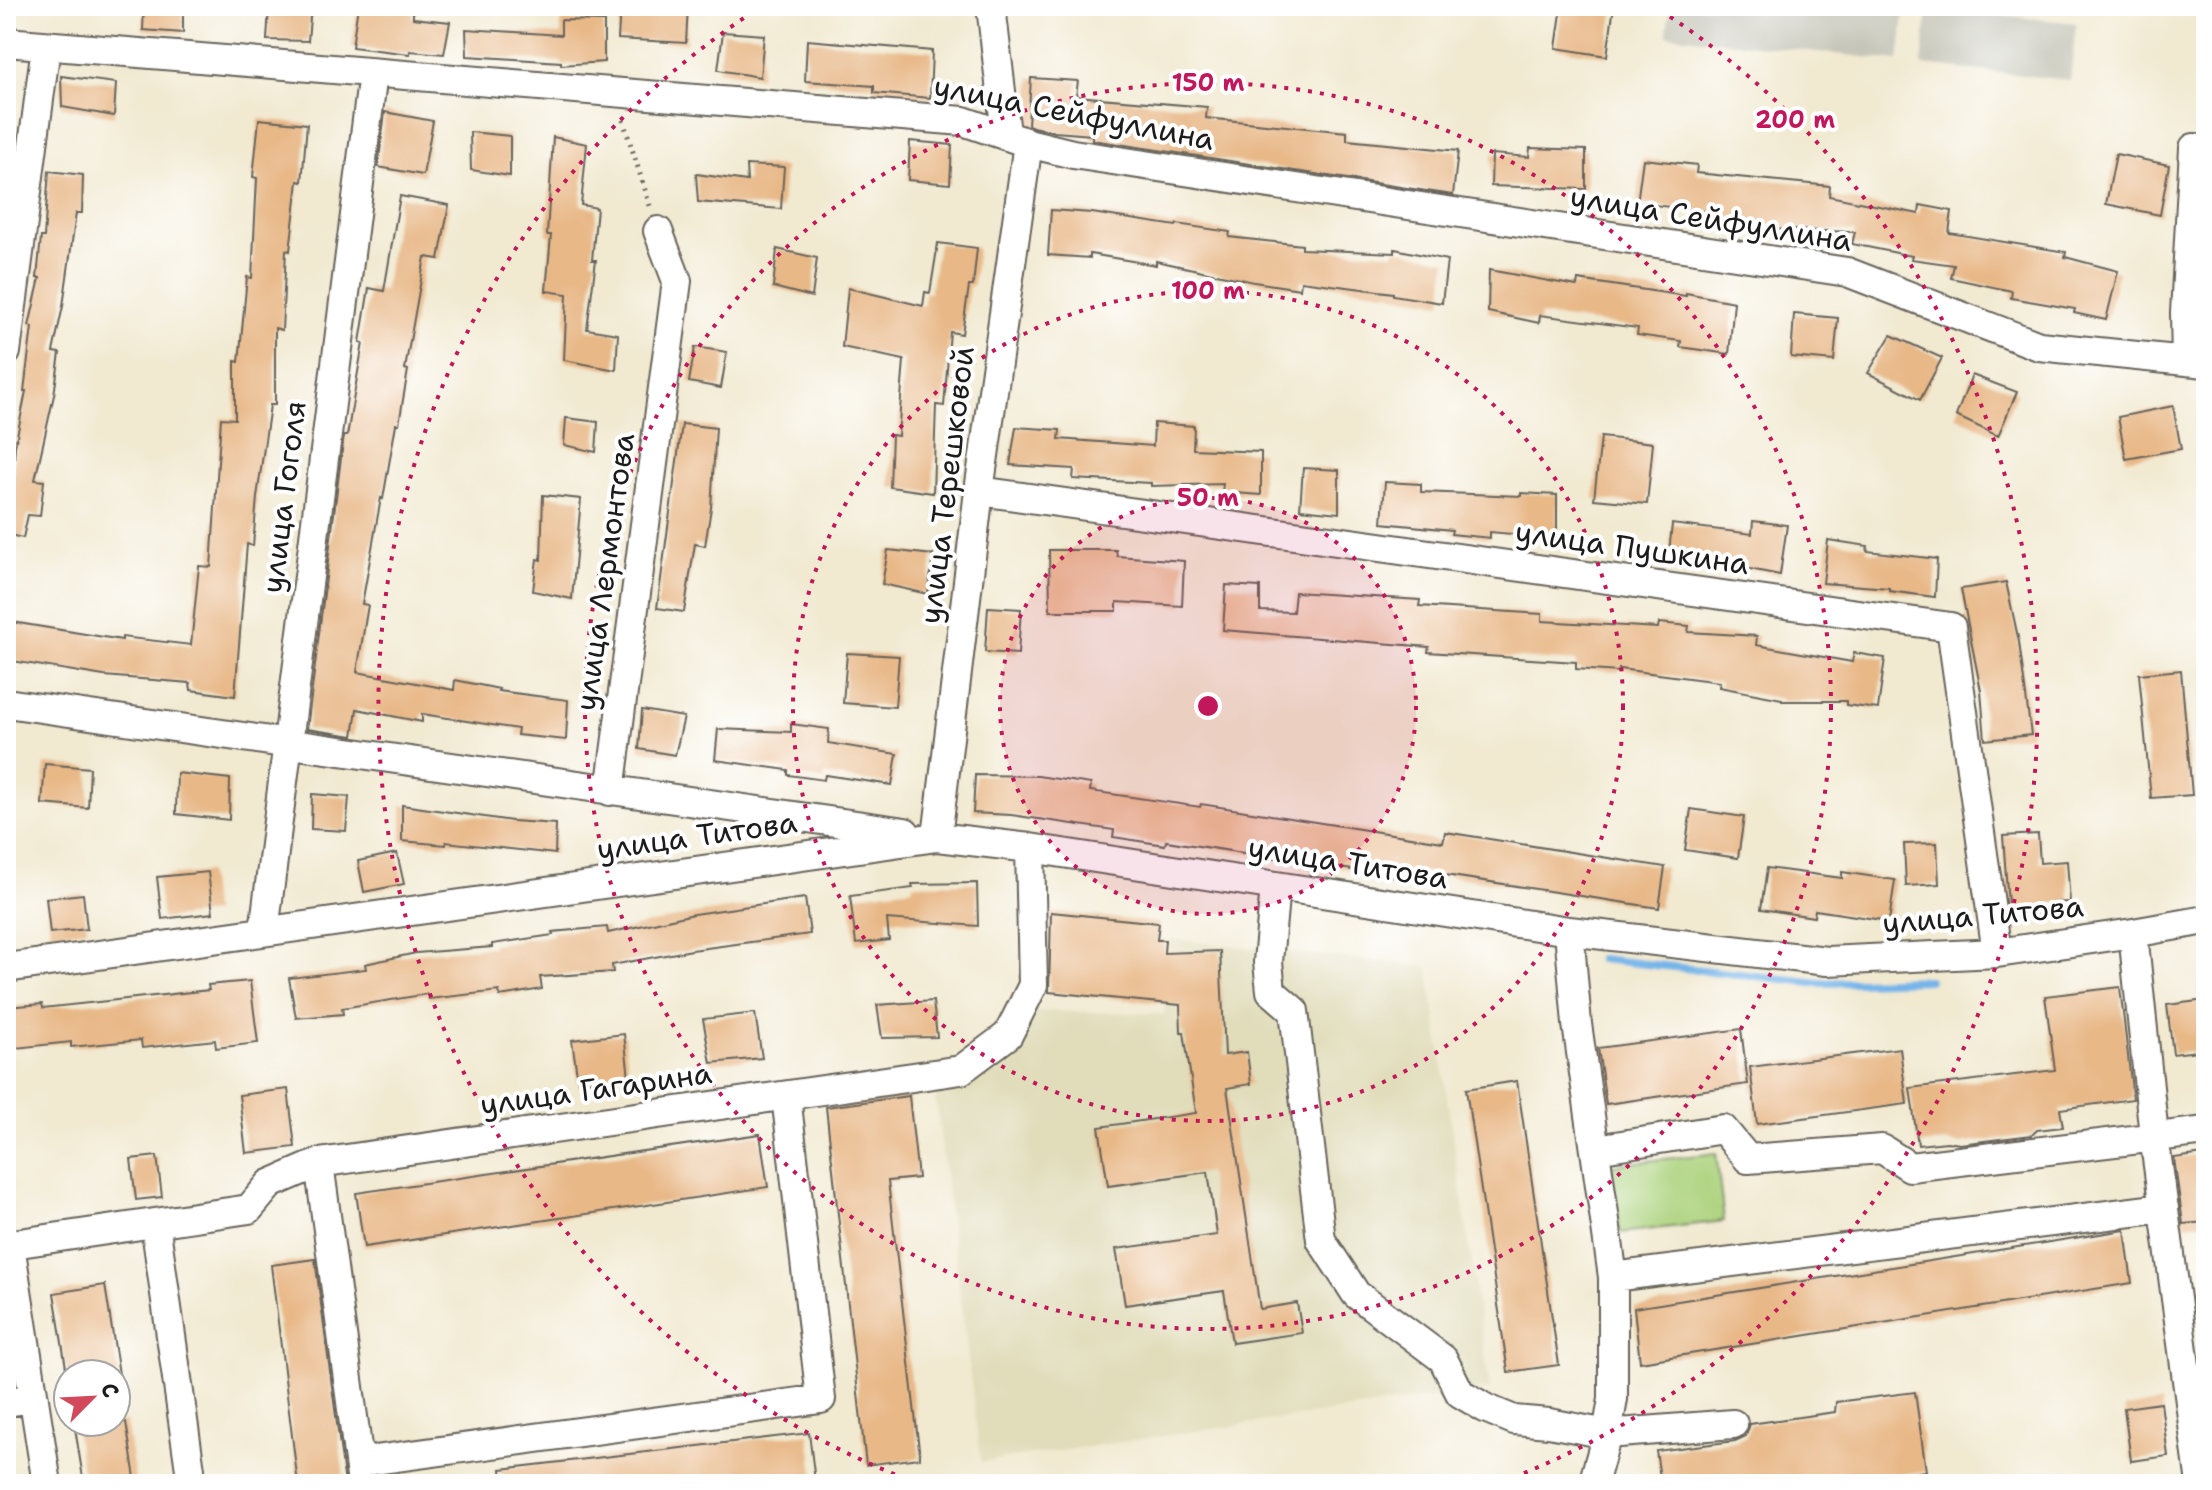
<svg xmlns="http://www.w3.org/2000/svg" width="2212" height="1490" viewBox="0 0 2212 1490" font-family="'Shantell Sans',sans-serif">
  <rect width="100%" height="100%" fill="#fff"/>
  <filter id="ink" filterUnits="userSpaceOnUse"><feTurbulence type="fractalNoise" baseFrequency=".0125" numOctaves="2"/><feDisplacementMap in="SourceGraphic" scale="16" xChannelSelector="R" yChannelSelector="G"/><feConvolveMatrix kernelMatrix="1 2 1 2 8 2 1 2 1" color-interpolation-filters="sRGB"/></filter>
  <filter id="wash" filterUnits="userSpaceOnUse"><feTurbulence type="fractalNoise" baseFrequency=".006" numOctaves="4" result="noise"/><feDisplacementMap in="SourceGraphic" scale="32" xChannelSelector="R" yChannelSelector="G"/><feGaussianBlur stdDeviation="1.8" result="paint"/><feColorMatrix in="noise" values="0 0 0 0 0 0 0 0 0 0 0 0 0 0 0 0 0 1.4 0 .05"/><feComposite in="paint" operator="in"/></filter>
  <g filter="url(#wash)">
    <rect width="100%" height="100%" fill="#f1e9d0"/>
    <path fill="#e1dcba" d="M1170,939L1428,967L1490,1389L981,1462L935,1094L1018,1044L1031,1011L1164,1014Z"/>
    <path fill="#c5c5b8" d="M1670,6L1905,7L1899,61L1667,35Z
      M1928,8L2076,23L2070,80L1922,65Z"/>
    <path fill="#abd17b" stroke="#64764c" stroke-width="2" d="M1716,1153L1724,1221L1620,1233L1612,1165Z"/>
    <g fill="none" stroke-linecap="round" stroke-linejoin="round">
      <path stroke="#76b5e9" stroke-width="8" d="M1600,959L1820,983L1928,980"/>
    </g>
    <g id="blocks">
      <path fill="#e8b887" d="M144,6H183V33L143,30Z
        M269,6H311L308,41L267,40Z
        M358,6L413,10V18L450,22L444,54L410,51V54L352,47Z
        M620,6H688L686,43L618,39Z
        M1562,6H1614L1607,56L1556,48Z
        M561,20L604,21V62L561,65V62L467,56L466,29L561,35Z
        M723,32L764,35L760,77L718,70Z
        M807,40L932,51L930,98L874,93V86L805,81Z
        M61,76L116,83L114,116L62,107Z
        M1031,78L1078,81L1076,96L1207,107L1206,118L1347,132V140L1458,151L1453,195L1092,140V135L1055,132L1033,127L1028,125Z
        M385,112L433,121L423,175L378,167Z
        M259,119L307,124L302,182L298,181L290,251L286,250L282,330L275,328V405H270L257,497L253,546L247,544L235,696L191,690L190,683L104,676L6,660V621L122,640V637L191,645L199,566L211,567L221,418L235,419V361L239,362L247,277L252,278L257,178L253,177Z
        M470,132L510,136V176L471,170Z
        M553,137L587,144L581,205L597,208L592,260H596L587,329L618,334L616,370L564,360L567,294L546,291L551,235H547Z
        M910,141L952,145L950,184L908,180Z
        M1530,148L1586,150V189L1491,186L1492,154L1529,157Z
        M2116,154L2169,165L2160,215L2106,204Z
        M1643,159L1697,165L1696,173L1830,186L1829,196L1919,214L1920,205L1952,211L1949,233L2066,252L2065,257L2118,271L2106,320L2074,313L2075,309L2011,298L2012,291L1951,278L1954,265L1911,259L1912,256L1852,244L1855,232L1765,229L1702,221L1703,211L1637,203Z
        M746,165L784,167L781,209L698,202L696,174L747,181Z
        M49,171L83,175L82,213H76L63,306L53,352L60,353L54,395L35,480L44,481L40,516L28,515L23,538L9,535L15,446L26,391H24L32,327L29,326L40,278H37L41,237H44Z
        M400,196L449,205L439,259L425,257L405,369L408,370L399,424H396L383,499L381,498L362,604L368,605L357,672L454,690L455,680L499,689L498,691L568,700L566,740L517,735L518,729L422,714V722L357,709L353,736L307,729L343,442L344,436H347L363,343L360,342L369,288L384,291Z
        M1051,210L1092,213L1176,226L1177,224L1230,232L1229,237L1302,245V249L1395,253V249L1447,260L1442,303L1393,295V293L1301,281L1300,289L1254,282L1156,261V265L1090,254V258L1048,255Z
        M938,243L977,248L973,286H969L962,334L950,332L944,406L936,405L933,493L890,487L892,435L898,436L904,360L842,347L848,288L923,306L925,292L930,293Z
        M777,249L817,258L812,297L773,287Z
        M1489,270L1577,286L1578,280L1686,296V293L1734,302L1729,354L1680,347L1681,341L1637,335L1638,328L1540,315L1539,323L1488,312Z
        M1794,314L1838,318L1834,361L1791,357Z
        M1891,335L1942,358L1920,400L1868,373Z
        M695,347L727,352L721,388L689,382Z
        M1972,375L2017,392L1998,436L1956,416Z
        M2173,406L2181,449L2126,459L2118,417Z
        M566,418L598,422L596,452L564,445Z
        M1154,423L1194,426L1193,449L1261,452V495L1222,492L1223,484L1151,486V483L1073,479L1074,469L1010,465L1016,427L1060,430L1059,439L1153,446Z
        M682,424L716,428L711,508L705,546L695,544L684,612L657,608Z
        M1601,437L1653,443L1647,504L1594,499Z
        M1303,468L1339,470V513L1300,509Z
        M1385,482L1421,484V492L1521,496V493L1557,495V538L1490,532V538L1451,534L1452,530L1382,523Z
        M543,495L581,499L572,599L533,591L537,559L541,560Z
        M1753,521L1787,525L1780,575L1710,561L1709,568L1668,563L1672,524L1752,534Z
        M1828,540L1868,546L1867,551L1937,559L1935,597L1889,591V588L1823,583Z
        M888,550L933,555L928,594L882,584Z
        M1049,550H1116L1117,556L1184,561L1182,606L1117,602V611H1050Z
        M2006,582L2019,642L2031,735L1985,740L1981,691L1961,589Z
        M1226,585L1260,587V611L1293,612L1295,592L1420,600L1419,606L1542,614V621L1658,628L1659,623L1689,626L1688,632L1757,636L1756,645L1852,662L1854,653L1885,658L1878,709L1846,705V701H1782V699L1719,687L1720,682L1619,669V672L1576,669V662L1428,652L1429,647L1223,630Z
        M988,607L1021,609L1018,654L985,652Z
        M847,653L899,656L895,707L843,703Z
        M2181,670L2192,795L2151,798L2139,674Z
        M642,710L684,717L675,755L639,749Z
        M791,724L829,729L828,743L897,754L892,785L825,775L824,780L788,775V770L715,760L718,729L791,732Z
        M45,764L90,768L88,808L42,804Z
        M177,773L230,779L229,820L176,814Z
        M975,775L1038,776L1091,784L1090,791L1200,807L1201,804L1443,842L1445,832L1665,867L1659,908L1419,871L1417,880L1166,841L1165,845L1113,837L1114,830L1011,815L973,813Z
        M312,794L349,797L346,831L311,829Z
        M402,805L512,821L556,824L555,854L446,842V845L402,841Z
        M1691,809L1744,817L1738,858L1685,850Z
        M2038,834L2040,863L2067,861L2070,902L2051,903L2052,915L2009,918L2003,836Z
        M1937,843L1939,884L1906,886L1904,844Z
        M397,853L404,884L364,892L358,861Z
        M1767,868L1842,878V872L1895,880L1889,921L1815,910L1814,917L1761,909Z
        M208,872L213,913L162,919L157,877Z
        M977,883L978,926L887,919L889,940L856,944L850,896L913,888L912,884Z
        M83,894L87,929L50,933L46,898Z
        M805,898L810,934L692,950L612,965L613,972L540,977L542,989L500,996L499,991L429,999L427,994L342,1008L343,1014L296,1018L289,978L366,969L365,964L416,953L492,947V944L553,935L552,932L607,927L608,933L694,914Z
        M1051,912L1159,923L1157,940H1165L1164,953L1220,951L1225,1055L1247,1052L1251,1084L1227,1088L1260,1309L1297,1303L1302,1333L1232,1343L1224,1291L1125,1305L1116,1249L1217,1235L1208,1172L1108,1186L1099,1127L1196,1113L1184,1032H1181L1180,1005L1049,992Z
        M250,981L258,1043L216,1048L215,1040L142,1048L141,1040L71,1047V1042L6,1049V1007L42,1004L43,1008L209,990L208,985Z
        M2120,987L2133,1099L2060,1109L2063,1127L2037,1130L2032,1135L1960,1144L1947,1142L1918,1145L1910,1088L2055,1070L2045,996Z
        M2206,1000V1050L2173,1054L2167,1005Z
        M933,1001L937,1037L882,1038L877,1005Z
        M755,1013L762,1058L711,1063L703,1019Z
        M1741,1029L1748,1084L1606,1104L1598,1048Z
        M624,1034L629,1078L578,1082L572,1040Z
        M1900,1048L1907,1104L1757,1124L1750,1067Z
        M1517,1081L1559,1365L1508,1372L1466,1089Z
        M288,1089L295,1147L246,1153L239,1095Z
        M909,1096L918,1178L888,1181L920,1458L866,1465L826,1107Z
        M760,1134L768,1187L364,1247L356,1193Z
        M2204,1154L2206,1222L2183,1224L2174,1158Z
        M157,1156L162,1197L136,1200L131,1159Z
        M2125,1230L2132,1283L1640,1362L1634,1308Z
        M315,1259L345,1484H298L271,1265Z
        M105,1285L119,1374H67L54,1293Z
        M1915,1392L1926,1471L1829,1484H1661L1656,1451L1735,1441L1746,1436L1750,1424L1835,1412L1836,1402Z
        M2161,1403L2168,1456L2131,1461L2124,1408Z
        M74,1422H126L136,1484H84Z
        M809,1433L815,1481L787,1484H502L501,1469Z"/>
    </g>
  </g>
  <g filter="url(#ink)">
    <use href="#blocks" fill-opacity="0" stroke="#67645b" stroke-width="2"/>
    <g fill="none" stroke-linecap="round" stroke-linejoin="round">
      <defs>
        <path id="minor" d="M991,6L1006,134
          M6,42L963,121L1028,143L1073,154L1847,272L2039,346L2206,363
          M6,352L46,46
          M2186,360L2185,313L2194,148
          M979,491L1951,627L1997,953
          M6,703L905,832
          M610,791L677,281L658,231
          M937,837L979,491L1028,143
          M1275,886L1268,962L1271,991L1294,1011L1321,1240L1356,1294L1443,1359L1460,1393L1485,1408L1514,1420L1549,1423L1607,1434L1733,1424
          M264,931L373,73
          M1569,931L1577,1024L1613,1277V1399L1607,1434L1593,1484
          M2133,933L2206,920
          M6,968L937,837L1030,848L1569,931L1827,961L1997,953L2133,933L2154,1136L2201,1484
          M1596,1149L1723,1129L1748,1159L1882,1149L1910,1167L2206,1131
          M319,1163L362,1484
          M155,1223L192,1484
          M6,1245L249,1209L270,1184L319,1163L961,1070L1008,1035L1033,985L1030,848
          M10,1245L47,1484
          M1613,1277L2164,1208
          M6,1402L34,1398
          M360,1462L821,1399L786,1096"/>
      </defs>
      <use href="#minor" stroke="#67645b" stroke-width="32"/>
      <path stroke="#67645b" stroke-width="5" stroke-dasharray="2 6" stroke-linecap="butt" d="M623,120L650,206"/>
      <use href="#minor" stroke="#fff" stroke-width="28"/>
    </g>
  </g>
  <circle cx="1208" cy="706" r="208" fill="#c2185b" fill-opacity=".12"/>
  <g fill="none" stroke="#c2185b" stroke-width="4" stroke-dasharray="4 8">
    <circle cx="1208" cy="706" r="208"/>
    <circle cx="1208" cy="706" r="415"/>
    <circle cx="1208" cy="706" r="623"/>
    <path d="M917 1483A830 830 0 0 1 756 10M1660 10A830 830 0 0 1 1499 1483"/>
  </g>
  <g text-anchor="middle" stroke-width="8" stroke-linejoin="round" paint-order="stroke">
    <g font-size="30" fill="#1c1c1c" stroke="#fff">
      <text transform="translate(1074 113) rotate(11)" y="10">улица Сейфуллина</text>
      <text transform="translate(1711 219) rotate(9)" y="10">улица Сейфуллина</text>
      <text transform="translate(947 485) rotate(-83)" y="10">улица Терешковой</text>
      <text transform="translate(284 497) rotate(-83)" y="10">улица Гоголя</text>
      <text transform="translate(1632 548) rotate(8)" y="10">улица Пушкина</text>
      <text transform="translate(605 572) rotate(-82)" y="10">улица Лермонтова</text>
      <text transform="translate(697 836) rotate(-8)" y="10">улица Титова</text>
      <text transform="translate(1348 863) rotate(9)" y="10">улица Титова</text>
      <text transform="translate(1983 915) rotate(-5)" y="10">улица Титова</text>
      <text transform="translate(596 1089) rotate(-8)" y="10">улица Гагарина</text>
    </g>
  </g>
  <circle cx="1208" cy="706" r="12" fill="#c2185b" stroke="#fff" stroke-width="4"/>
  <g font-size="24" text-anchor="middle" font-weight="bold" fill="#c2185b" stroke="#fff" stroke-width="8" stroke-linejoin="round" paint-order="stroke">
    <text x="1208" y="91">150 m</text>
    <text x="1795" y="128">200 m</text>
    <text x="1208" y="299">100 m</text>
    <text x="1208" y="506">50 m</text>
  </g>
  <rect width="2212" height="1490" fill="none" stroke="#fff" stroke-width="32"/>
  <g transform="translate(92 1398) rotate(66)"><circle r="38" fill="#ffffff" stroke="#a4a4a4" stroke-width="2"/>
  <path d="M0-6L14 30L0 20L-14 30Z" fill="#d1495b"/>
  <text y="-12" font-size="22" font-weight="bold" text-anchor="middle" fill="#1c1c1c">С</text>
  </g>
</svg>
